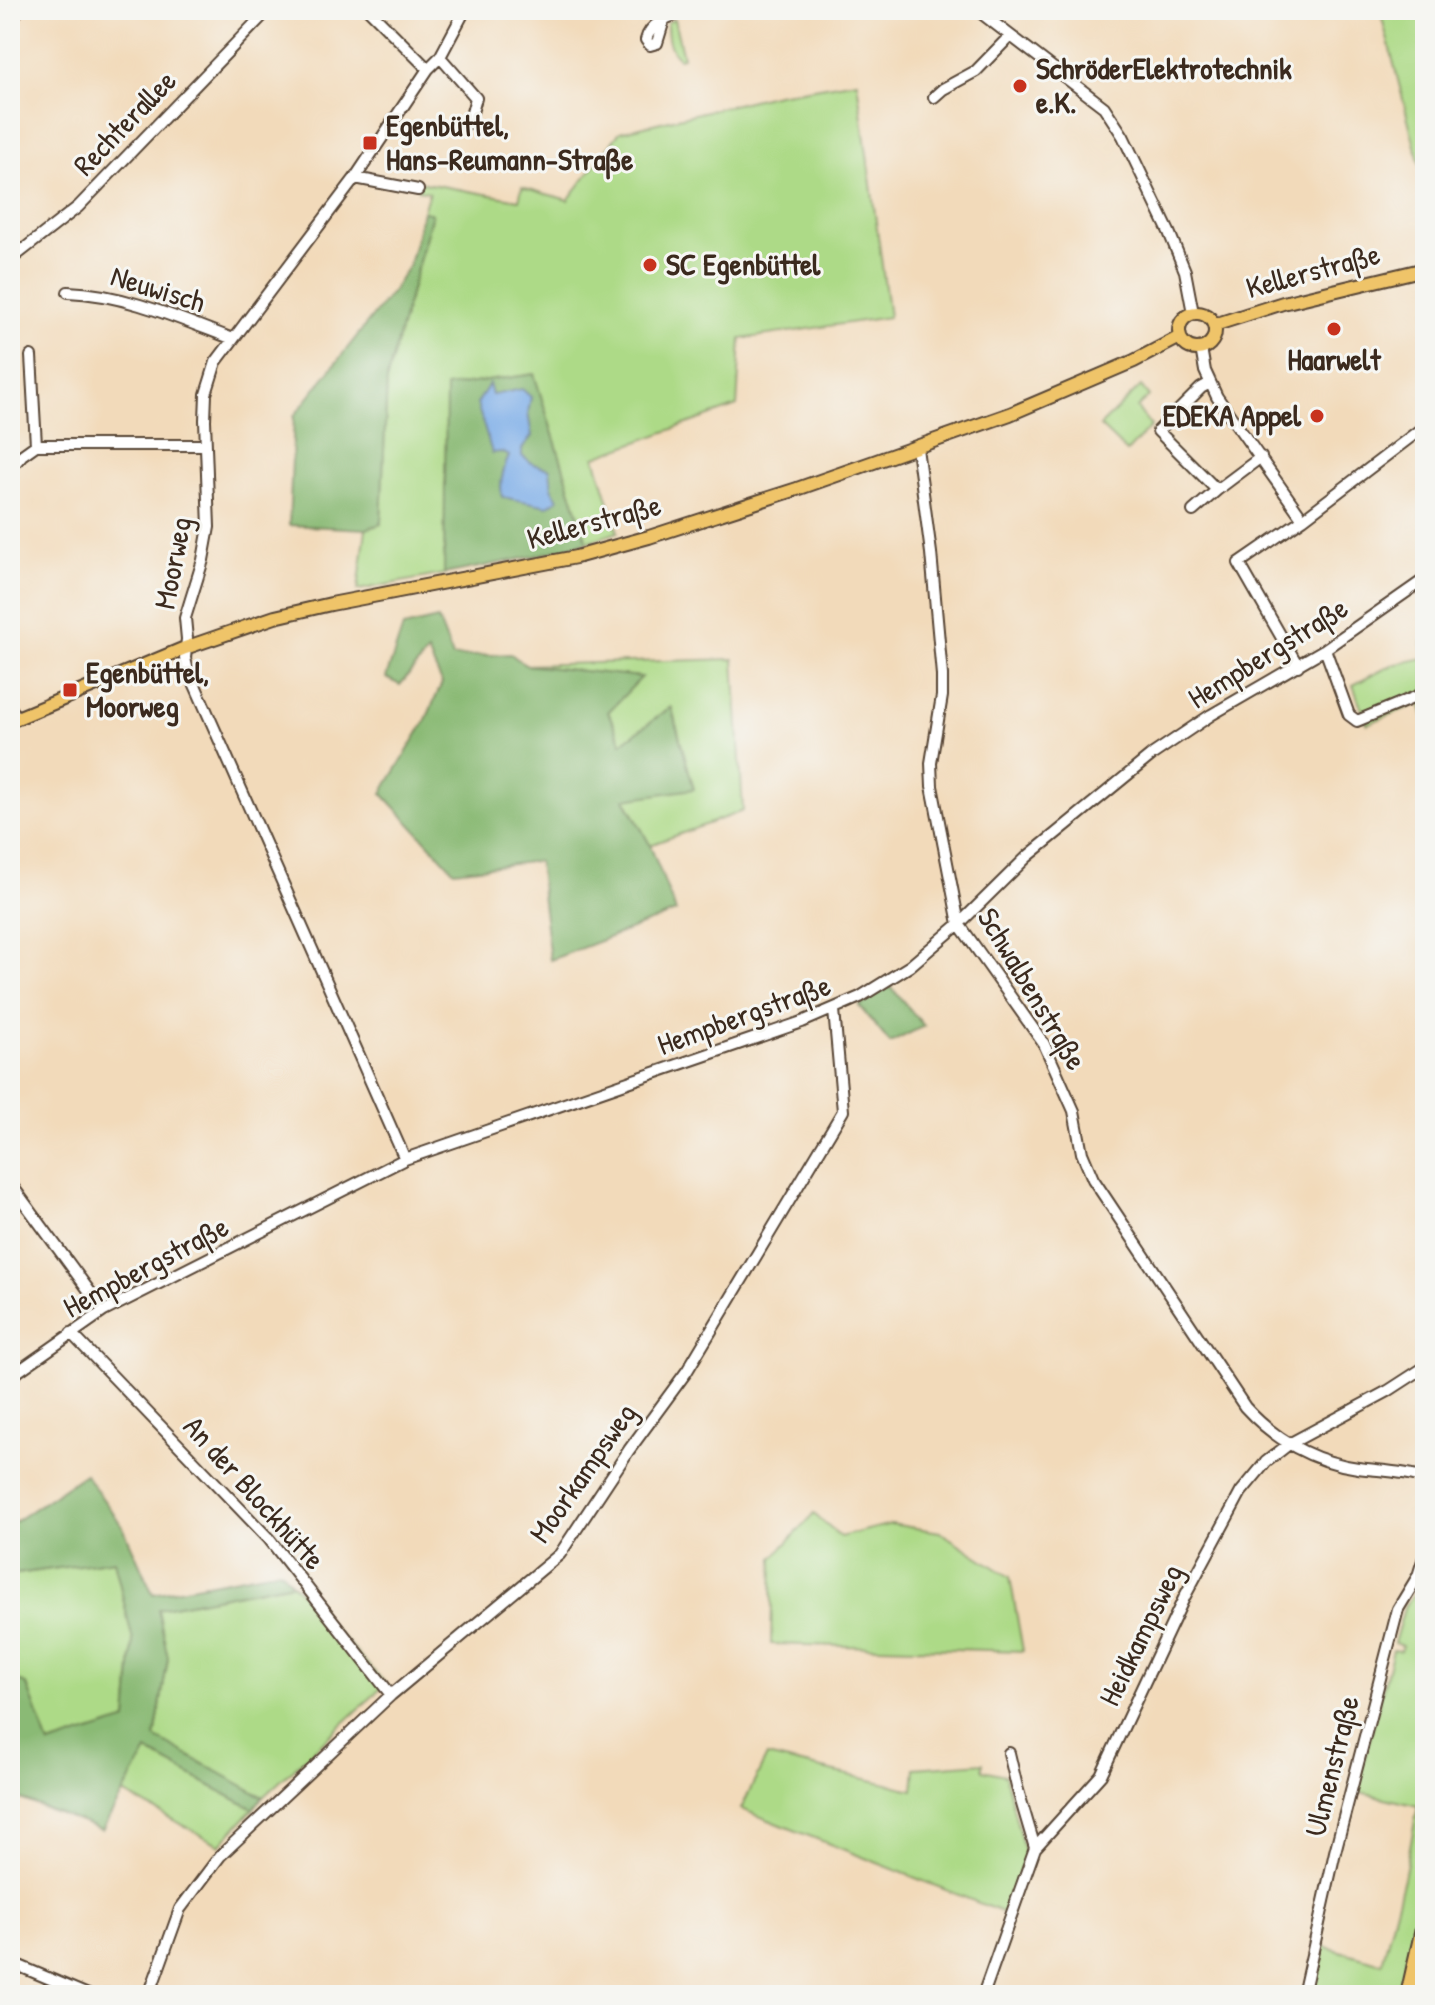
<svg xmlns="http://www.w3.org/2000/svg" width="1435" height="2005" viewBox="0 0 1435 2005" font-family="'Patrick Hand',sans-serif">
  <rect width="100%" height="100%" fill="#f6f6f2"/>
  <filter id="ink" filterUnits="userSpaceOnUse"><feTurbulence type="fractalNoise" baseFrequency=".0125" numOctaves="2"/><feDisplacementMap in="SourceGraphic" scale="16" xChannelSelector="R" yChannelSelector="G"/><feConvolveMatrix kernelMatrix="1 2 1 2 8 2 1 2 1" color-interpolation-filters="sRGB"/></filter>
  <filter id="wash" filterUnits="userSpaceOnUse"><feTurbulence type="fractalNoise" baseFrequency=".006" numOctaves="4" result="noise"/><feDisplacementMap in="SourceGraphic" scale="32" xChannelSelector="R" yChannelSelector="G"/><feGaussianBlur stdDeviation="1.8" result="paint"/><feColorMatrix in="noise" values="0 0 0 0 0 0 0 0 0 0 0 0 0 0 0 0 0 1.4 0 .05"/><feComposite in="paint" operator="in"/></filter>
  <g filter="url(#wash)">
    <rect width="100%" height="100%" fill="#f2daba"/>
    <path fill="#adda87" stroke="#748252" stroke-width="2" d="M1380,10H1425V185Z
      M674,19L683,57L679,58C668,49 667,36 667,23Z
      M857,81L889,317L741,339L737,406L595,457L618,532L587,542L534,374L447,387L444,574L358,590L366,529L381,524L387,378L432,214L423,211L429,192L418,190L419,182L519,200L522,187L568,200L620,132L777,94Z
      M1141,386L1149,396L1137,408L1151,426L1127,452L1100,426Z
      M1425,641V719L1420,703L1367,724L1353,685L1392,665L1424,658L1422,642Z
      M734,659L743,811L650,845L625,798L693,789L672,708L622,743L608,712L641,677L525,665Z
      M814,1514L840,1537L891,1524L940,1532L1010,1577L1023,1651L771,1644L773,1558Z
      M114,1560L133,1641L127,1721L49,1745L27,1686L10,1675V1575Z
      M1425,1572V1877L1397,1995H1307L1319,1945L1382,1963L1404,1878L1418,1806L1356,1791L1393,1650L1401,1651L1402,1646L1394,1643L1405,1605L1421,1585Z
      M292,1583L386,1684L263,1797L155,1738L168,1658L157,1609Z
      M147,1751L253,1809L220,1845L123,1793Z
      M767,1756L913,1790L915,1768L983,1763V1770L1005,1775L1025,1855L1004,1913L741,1809Z"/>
    <path fill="#8aba74" stroke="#627249" stroke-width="2" d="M423,211L432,214L387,378L381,524L366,529L289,525L294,416L394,289L409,265Z
      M534,374L587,542L535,556L444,574L446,387Z
      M438,619L453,657L511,654L525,665L642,677L608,712L622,743L671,707L694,789L625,799L650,845L676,912L550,960L538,861L454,871L382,793L425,722L442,683L428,652L400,685L386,678L403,627Z
      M890,986L924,1026L890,1043L859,1006Z
      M85,1474L123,1527L153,1594L280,1570L292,1583L158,1609L168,1658L155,1737L263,1797L253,1809L147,1751L102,1830L10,1795V1675L27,1685L49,1745L127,1720L133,1641L114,1560L10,1575V1525Z"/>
    <path fill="#7dade8" stroke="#5c6c83" stroke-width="2" d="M489,384L492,395L522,389L531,397L528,413L532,436L522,449V456L533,464L550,469L552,489L558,499L548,506L502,497C499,482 503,469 509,456L502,452L492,453L477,404Z"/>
  </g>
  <g filter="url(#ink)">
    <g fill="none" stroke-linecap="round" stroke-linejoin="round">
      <defs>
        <path id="minor" d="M369,10L428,69
          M977,10L1104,107L1123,136L1169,232L1185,271L1193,313
          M10,19L19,10
          M664,20L657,43L650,45L646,40C651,20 677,13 695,10
          M440,57L476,98L469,123L460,126
          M934,97L943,89L976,71L1010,36
          M355,178L418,190
          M10,260L78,207L268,10
          M68,292C125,294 180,319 233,339
          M1201,348L1205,371L1217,397L1303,519L1239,563L1298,666
          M31,356L36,445
          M1210,383L1201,388L1158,431L1217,490L1261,457
          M917,448L931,553L942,675V696L931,763L932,786L959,924L1044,1044L1074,1111L1082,1153L1093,1179L1245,1407C1275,1440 1314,1462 1358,1468C1381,1471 1403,1471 1425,1478
          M10,469L22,455L36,445H205
          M1193,511L1217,490
          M1303,519L1425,426
          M1325,649L1349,715L1357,721L1425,693
          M10,707L17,718
          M405,1159L187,667L185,658L187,639L185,618L203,560L209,527L205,420L206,394L216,362L355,178L428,69L440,57L465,10
          M10,1183L104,1311
          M71,1333L269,1539L391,1695
          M10,1377L104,1311L405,1159L802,1022L860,997L910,966L959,924L1027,857L1153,754L1211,715L1325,649L1425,579
          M1009,1753L1017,1787L1035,1848
          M10,1962L88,1995
          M149,1995L180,1909L220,1856L391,1695L560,1554L629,1450L687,1371L843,1111L834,1010
          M983,1995L1035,1848L1101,1775L1185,1596L1241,1492L1266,1462L1289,1444L1388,1391L1425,1367
          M1303,1995L1335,1852L1398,1609L1418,1576L1425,1554"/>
        <path id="major" d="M1179 331a18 18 0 1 1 36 0a18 18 0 1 1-36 0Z
          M1214,325L1283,303L1425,269
          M10,721L185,648L275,617L331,604L576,557L649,537L797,489L1010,414L1134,361L1180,337"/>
        <path id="highway" d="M1408,1995L1425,1920
          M1421,1995L1425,1981"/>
      </defs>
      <use href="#minor" stroke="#564435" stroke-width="14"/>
      <use href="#major" stroke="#564435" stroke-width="16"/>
      <use href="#highway" stroke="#564435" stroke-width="18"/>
      <use href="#minor" stroke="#fff" stroke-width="10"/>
      <use href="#major" stroke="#efc469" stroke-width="12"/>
      <use href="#highway" stroke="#efc469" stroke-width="14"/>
    </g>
  </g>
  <g fill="#c8321e" stroke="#f6f6f2" stroke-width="3">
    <circle cx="1020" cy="86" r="8"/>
    <rect x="362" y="135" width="16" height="16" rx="4"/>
    <circle cx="650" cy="265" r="8"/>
    <circle cx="1334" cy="329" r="8"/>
    <circle cx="1317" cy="416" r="8"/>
    <rect x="62" y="682" width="16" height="16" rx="4"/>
  </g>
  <g text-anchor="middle" stroke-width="6" stroke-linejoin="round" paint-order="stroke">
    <g font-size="30" font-weight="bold" fill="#3b2a1e" stroke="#f6f6f2" text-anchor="start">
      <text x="1036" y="79">SchröderElektrotechnik<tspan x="1036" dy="34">e.K.</tspan></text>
      <text x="386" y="136">Egenbüttel,<tspan x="386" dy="34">Hans-Reumann-Straße</tspan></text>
      <text x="666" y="275">SC Egenbüttel</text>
      <text x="1334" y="370" text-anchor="middle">Haarwelt</text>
      <text x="1301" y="426" text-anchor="end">EDEKA Appel</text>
      <text x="86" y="683">Egenbüttel,<tspan x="86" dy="34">Moorweg</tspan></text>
    </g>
    <g font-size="30" fill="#3b2a1e" stroke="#f6f6f2">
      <text transform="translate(125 123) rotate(-46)" y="10">Rechterallee</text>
      <text transform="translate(1313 271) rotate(-15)" y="10">Kellerstraße</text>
      <text transform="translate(158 289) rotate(17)" y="10">Neuwisch</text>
      <text transform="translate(594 522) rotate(-15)" y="10">Kellerstraße</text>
      <text transform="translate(173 563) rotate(-79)" y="10">Moorweg</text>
      <text transform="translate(1268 653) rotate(-32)" y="10">Hempbergstraße</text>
      <text transform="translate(1032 989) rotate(59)" y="10">Schwalbenstraße</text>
      <text transform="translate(744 1015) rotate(-20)" y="10">Hempbergstraße</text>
      <text transform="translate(146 1267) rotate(-28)" y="10">Hempbergstraße</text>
      <text transform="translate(583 1473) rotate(-55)" y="10">Moorkampsweg</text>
      <text transform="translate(254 1493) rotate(48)" y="10">An der Blockhütte</text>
      <text transform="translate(1141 1635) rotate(-64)" y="10">Heidkampsweg</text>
      <text transform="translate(1332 1766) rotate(-76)" y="10">Ulmenstraße</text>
    </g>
  </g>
  <rect width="1435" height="2005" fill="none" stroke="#f6f6f2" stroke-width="40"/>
</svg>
